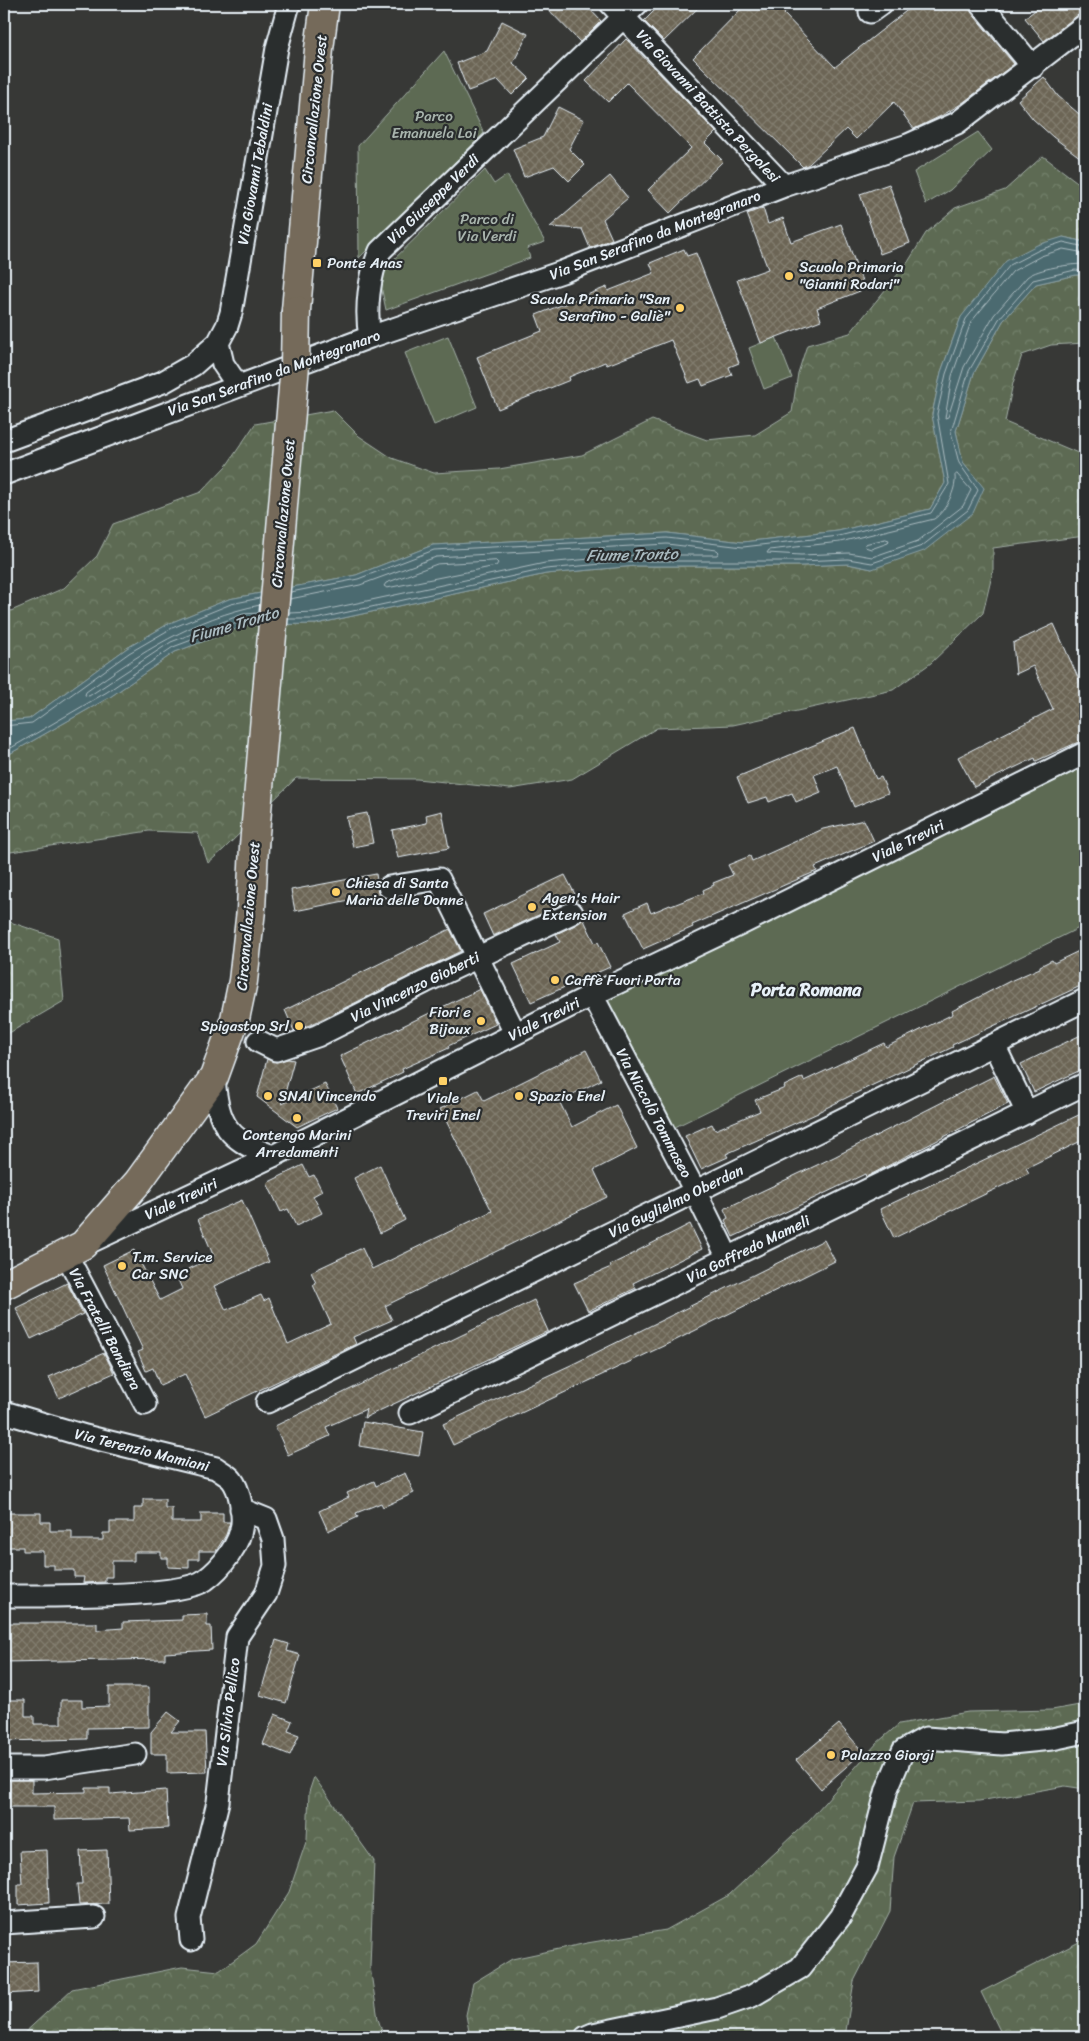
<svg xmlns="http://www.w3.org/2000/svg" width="1089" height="2041" viewBox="0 0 1089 2041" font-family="Sriracha,sans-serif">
  <defs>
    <pattern id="forest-crowns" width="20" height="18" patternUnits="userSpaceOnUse" patternTransform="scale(1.25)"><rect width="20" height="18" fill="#5d6b53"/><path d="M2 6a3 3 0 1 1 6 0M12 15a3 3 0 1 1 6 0" fill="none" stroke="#74816c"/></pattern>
    <pattern id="building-cross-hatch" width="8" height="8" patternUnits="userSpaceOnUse" patternTransform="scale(1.25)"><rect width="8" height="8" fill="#6c6555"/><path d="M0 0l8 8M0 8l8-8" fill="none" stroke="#817c6e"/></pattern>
  </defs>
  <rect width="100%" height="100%" fill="#373836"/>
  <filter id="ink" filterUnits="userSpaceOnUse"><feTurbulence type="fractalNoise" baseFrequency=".02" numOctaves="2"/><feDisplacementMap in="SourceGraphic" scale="10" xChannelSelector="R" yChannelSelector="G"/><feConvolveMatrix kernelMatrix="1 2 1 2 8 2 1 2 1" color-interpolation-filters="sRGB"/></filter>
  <g filter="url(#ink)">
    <path fill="url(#forest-crowns)" stroke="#a2aea6" d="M1043,156L1085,188V242L1063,237L961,317L941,372L932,414L945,483L930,509L838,531L743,542L667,533L433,545L356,575L229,599L170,623L127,648L29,719L4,721V614L64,588L97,556L113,524L201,492L227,465L255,424L333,410L359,436L392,458L434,473L499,469L582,455L652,420L707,440L755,435L792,412L798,373L807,345L850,333L908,262L926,233L955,208L1005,190Z
      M1076,275H1085V343L1051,345L1022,355L1013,383L1005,422L1085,456V536L993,548V571L983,613L931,663L893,690L733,725L657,728L572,779L510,789L417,779L296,778L223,850L208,863L198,833L149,831L4,853V757L110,697L175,652L247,625L316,624L546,574L636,566H801L848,564L872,569L984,489L963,462L956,431L974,373L1003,321L1036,284Z
      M4,920L58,938L64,1001L4,1036Z
      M1085,1704V1789L1065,1786L979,1801L913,1803L894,1857L890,1911L854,1981L845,2037H470L466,2015L473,1983L512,1959L587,1943L666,1930L729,1895L810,1819L877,1743L899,1724L968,1712L1052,1710Z
      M314,1777L374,1861L370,1967L378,2019L384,2037H20L72,1989L182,1967L219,1971L256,1944L289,1892L307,1839L309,1792Z
      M1085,1939V2035L1081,2037H1003L981,1992Z"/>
    <path fill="#5d6b53" stroke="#a2aea6" d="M444,51L484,133L359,258L358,146Z
      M978,132L992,150L950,190L926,204L914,172Z
      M485,170L494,184L507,175L545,242L527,248L530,258L386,310L379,276L385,268Z
      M448,336L477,407L434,425L405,353Z
      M776,337L792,378L764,389L749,348Z
      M1085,765V925L671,1129L601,1000Z"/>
    <path fill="#4c6a6f" stroke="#8aa0a6" d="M1063,237L1085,242V275H1076L1036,284L1003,321L974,373L956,431L963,462L984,488L973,513L924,551L872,569L848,564L801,566H636L546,574L316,624L247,625L175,652L110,697L4,757V721L29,719L127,648L170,623L229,599L356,575L433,545L667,533L743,542L838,531L930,509L945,483L932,415L941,372L961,317L1006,261L1037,245Z"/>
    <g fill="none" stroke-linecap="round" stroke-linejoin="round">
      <path stroke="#aabbc1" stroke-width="1" d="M1085,253L1063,249L1041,256L1013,271L971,322L952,376L945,418L948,417L964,367L994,315L1027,277C1038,268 1072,264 1085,264
        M957,474L971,490L963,506L918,541L872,557L849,553L801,555L767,553L769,550L840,542L934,519C945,512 957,489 955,476Z
        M886,539L889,540L888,543L871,549L865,547L866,544Z
        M496,561L498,563L496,566L387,588L384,586L386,583L437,564Z
        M291,592L358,579L434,550L667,538L743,547L839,536L931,513L949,484L937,414L946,374L966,319L1010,265L1039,250L1063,242L1085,247
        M259,613L243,614L171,642L89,696L85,695L86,692C140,653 194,618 260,605
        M289,613L315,612L545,563L636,555H717L719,552L717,550L667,544L436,557L360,585L290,599
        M288,619H316L546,569L636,561H801L848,559L872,563L922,546L968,510L978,490L959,463L951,432L969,371L999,319L1033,280L1075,270L1085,271
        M4,726L32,723L129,653L172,628L231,604L260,598
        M4,752L107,692L173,647L245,620H258"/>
    </g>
    <path fill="url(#building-cross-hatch)" stroke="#e8f1f8" d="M543,4H585L601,21L580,42Z
      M661,4H702L664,41L644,21Z
      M746,4H794L784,14L835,67L915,4H969L971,12L1014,64L961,104L943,115L914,129L894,102L856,139L846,129L809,164L803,167L693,58Z
      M1043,4H1085V10L1044,41L1025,18Z
      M502,21L528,34L513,63L529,78L512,95L498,80L468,91L457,63L487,51Z
      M626,39L716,132L705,143L723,161L670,213L648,190L691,148L627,83L608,102L586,81Z
      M1044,77L1058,96L1085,119V161L1053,137L1033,119L1018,100Z
      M558,107L584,120L569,149L585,165L569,181L554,166L524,177L513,149L543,137Z
      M610,176L628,198L603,219L612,239L590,248L582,229L550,227Z
      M889,184L910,243L880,254L860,194Z
      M763,208L768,224L783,218L791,242L841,224L865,289L817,308L821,320L761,343L737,280L768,269L747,214Z
      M684,249L687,256L696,253L739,363L729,367L732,375L703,386L700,379L689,383L671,340L607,365L605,362L569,377L570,380L498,409L477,357L542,331L536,315L607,287L608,291L654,273L650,263Z
      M1054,624L1085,693V739L1036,761L1035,758L974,787L958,757L1053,709L1033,666L1016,674L1013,643Z
      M855,728L876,779L881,777L888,793L854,807L837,766L814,775L821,793L804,800L803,799L796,802L792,793L769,802L767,797L748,803L737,777Z
      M442,811L449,848L398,858L392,830L427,823L426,815Z
      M367,813L373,843L353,847L346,817Z
      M864,820L874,841L815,867L817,871L692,925L693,927L643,949L625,913L647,903L651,913L670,905L671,906L704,893L703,890L714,885L713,883L733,875L728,865L750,856L752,861L823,829Z
      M376,874L379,894L295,911L291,890Z
      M565,875L578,900L567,902L493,936L483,914Z
      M583,918L595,943L598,942L610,967L531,1002L513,964L560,942L556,934L577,924Z
      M450,929L461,951L312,1024L294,1031L285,1010Z
      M1085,948V984L952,1045L953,1047L856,1093L818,1112V1113L726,1154L728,1157L701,1169L685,1136L712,1124L715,1130L760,1111L755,1100L785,1088L784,1086L803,1077L804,1081L884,1043L886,1047L953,1014L952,1011L1010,981L1040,968V966L1052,960L1054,963Z
      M480,989L496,1024L448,1046L449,1048L402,1069L403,1072L357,1094L340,1056Z
      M1085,1033V1068L1034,1092L1021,1064Z
      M586,1050L601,1080L559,1101L572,1127L616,1105L637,1148L594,1170L607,1197L385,1306L392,1320L353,1337L356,1344L205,1416L185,1374L160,1385L153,1368L146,1371L138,1352L143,1350L103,1265L134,1250L160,1300L182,1289L176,1275L214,1257L198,1219L242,1200L269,1262L214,1286L226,1310L261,1295L264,1301L269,1298L288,1344L331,1324L313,1285L316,1283L311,1272L362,1248L372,1269L492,1211L440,1109L478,1090L484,1101Z
      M267,1059L276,1062L288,1059L294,1060L282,1104L325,1084L337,1108L297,1127L257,1097Z
      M994,1076L1008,1104L866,1177L865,1174L733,1237L725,1220L728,1218L724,1209L834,1157Z
      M1085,1112V1139L1026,1168L1029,1173L894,1238L880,1209Z
      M303,1165L309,1177L314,1175L322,1191L313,1196L322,1213L296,1226L288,1209L281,1212L267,1183Z
      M380,1165L405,1220L380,1233L354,1178Z
      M690,1224L702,1249L633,1283L636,1288L588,1311L574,1283L611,1267L610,1265L637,1252V1251Z
      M824,1240L835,1261L674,1341L453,1445L443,1424L571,1365Z
      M67,1283L83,1314L31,1339L16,1308Z
      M534,1300L548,1331L364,1418L366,1409L326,1427L330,1436L288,1455L275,1426Z
      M104,1353L114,1373L59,1398L49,1377Z
      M363,1422L423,1432L419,1456L359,1446Z
      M405,1473L414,1493L383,1507L381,1503L356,1513L358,1517L328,1531L319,1511L349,1497L347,1493L374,1481L376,1486Z
      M143,1499H165V1508H172V1522H201V1513H223V1522H230L226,1535L216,1551H199V1559H189V1568L168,1567V1558H161V1552H134V1561H112V1577H105V1582L83,1583L84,1577H74V1570H54V1565H43V1551H23V1547H4V1513H41V1522H50V1531H72V1540H103V1533H110V1522H134V1508H143Z
      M207,1614V1626H211L212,1650L165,1653V1659L4,1662V1623H97V1630L123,1628V1622L182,1620V1615Z
      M276,1640L289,1644L287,1651L300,1655L286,1703L260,1695Z
      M109,1687H149V1727L87,1728V1739L4,1741V1700H25V1716H34V1724H61V1700H82V1707L109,1706Z
      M168,1712L180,1721L171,1732H205L207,1772L167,1773V1754H151V1732Z
      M275,1714L292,1721L288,1731L299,1735L290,1755L263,1744Z
      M839,1724L863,1752L821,1789L796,1760Z
      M4,1780H32V1793L86,1792V1788H110V1794L166,1790L168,1828L130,1830L129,1818L54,1820V1807H4Z
      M47,1850L49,1903L18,1905V1884H22L20,1851Z
      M107,1850L109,1904L79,1905L77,1884H82L80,1851Z
      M37,1962L38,1992L4,1994V1963Z"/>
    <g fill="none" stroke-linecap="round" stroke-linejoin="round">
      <defs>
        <path id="minor" d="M611,4L784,186
          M981,4L1033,67
          M870,12L881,4
          M370,337C365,310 369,276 380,251L637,4
          M218,343L223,364L238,386
          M4,441L163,382L193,365L218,343L227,326L231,313L277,48L289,4
          M4,474L370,337L562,272L784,186L908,145L957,123L1085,25
          M389,887L439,879L515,1033
          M592,995L695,1191L728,1258
          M258,1041L276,1050L317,1036L425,982L572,913
          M994,1045L1027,1113
          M214,1077C217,1124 228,1141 273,1156
          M88,1243L273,1156L592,995L739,925L1085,753
          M66,1254L145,1404
          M267,1402L1085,1000
          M4,1412L85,1436L216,1468C221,1472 228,1475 232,1480C240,1490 243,1511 242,1524C240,1544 222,1568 205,1580C181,1598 39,1596 4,1596
          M410,1413L1085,1084
          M4,1768H44L135,1754
          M4,1923L94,1917
          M191,1940L189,1918L218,1802L237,1637L266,1594L275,1566L273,1539L266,1519L241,1509
          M586,2037L593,2034L717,2008L752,1996L800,1968L840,1917L867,1867L887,1789L903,1751L926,1738L1002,1744L1052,1739L1085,1732"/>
        <path id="major" d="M296,310L319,49L325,4
          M4,1285L83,1245L138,1182L214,1077L235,1019L243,981L251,910L254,846"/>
      </defs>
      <use href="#minor" stroke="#e8f1f8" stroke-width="25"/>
      <use href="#major" stroke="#e8f1f8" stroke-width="31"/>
      <use href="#minor" stroke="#2a2d2e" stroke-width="21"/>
      <use href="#major" stroke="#746a5a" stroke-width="28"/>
      <defs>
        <path id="major-bridge" d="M254,846L295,365L296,310"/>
      </defs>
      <use href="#major-bridge" stroke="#e8f1f8" stroke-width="31" stroke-linecap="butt"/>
      <use href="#major-bridge" stroke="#746a5a" stroke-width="28"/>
    </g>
  </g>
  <g fill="#ffd166" stroke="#2a2d2e" stroke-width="2">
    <rect x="312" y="258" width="10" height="10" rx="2.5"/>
    <circle cx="789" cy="276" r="5"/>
    <circle cx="680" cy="308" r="5"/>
    <circle cx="336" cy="892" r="5"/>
    <circle cx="532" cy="907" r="5"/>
    <circle cx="555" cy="980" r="5"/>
    <circle cx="481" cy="1021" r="5"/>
    <circle cx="299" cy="1026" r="5"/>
    <rect x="438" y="1076" width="10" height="10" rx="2.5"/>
    <circle cx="268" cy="1096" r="5"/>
    <circle cx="519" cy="1096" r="5"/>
    <circle cx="297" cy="1118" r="5"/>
    <circle cx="122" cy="1266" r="5"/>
    <circle cx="831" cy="1755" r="5"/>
  </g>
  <g text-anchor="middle" stroke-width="4.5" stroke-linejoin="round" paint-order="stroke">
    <g font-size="15" fill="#e8f1f8" stroke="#2a2d2e">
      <text transform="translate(708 106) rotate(47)" y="5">Via Giovanni Battista Pergolesi</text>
      <text transform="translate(314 109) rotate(-84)" y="5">Circonvallazione Ovest</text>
      <text transform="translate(255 174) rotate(-80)" y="5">Via Giovanni Tebaldini</text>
      <text transform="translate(433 199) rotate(-44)" y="5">Via Giuseppe Verdi</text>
      <text transform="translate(655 235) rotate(-21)" y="5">Via San Serafino da Montegranaro</text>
      <text transform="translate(274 373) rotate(-20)" y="5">Via San Serafino da Montegranaro</text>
      <text transform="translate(283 513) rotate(-85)" y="5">Circonvallazione Ovest</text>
      <text transform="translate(908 841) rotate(-26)" y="5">Viale Treviri</text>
      <text transform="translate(248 916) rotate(-85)" y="5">Circonvallazione Ovest</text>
      <text transform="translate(415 987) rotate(-26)" y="5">Via Vincenzo Gioberti</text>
      <text transform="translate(544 1019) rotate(-27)" y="5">Viale Treviri</text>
      <text transform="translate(654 1113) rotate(62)" y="5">Via Niccolò Tommaseo</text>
      <text transform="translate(181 1199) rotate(-25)" y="5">Viale Treviri</text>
      <text transform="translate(676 1201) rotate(-26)" y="5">Via Guglielmo Oberdan</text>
      <text transform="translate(748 1249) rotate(-26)" y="5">Via Goffredo Mameli</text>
      <text transform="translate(105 1329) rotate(62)" y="5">Via Fratelli Bandiera</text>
      <text transform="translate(142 1450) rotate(14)" y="5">Via Terenzio Mamiani</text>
      <text transform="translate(228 1712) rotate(-83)" y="5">Via Silvio Pellico</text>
    </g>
    <g font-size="15" fill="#a9b5ae" stroke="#2a2d2e">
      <text x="434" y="121">Parco<tspan x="434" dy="17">Emanuela Loi</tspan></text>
      <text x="487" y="224">Parco di<tspan x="487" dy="17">Via Verdi</tspan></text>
    </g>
    <g font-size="15" fill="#e8f1f8" stroke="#2a2d2e" text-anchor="start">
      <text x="327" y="268">Ponte Anas</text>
      <text x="799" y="272">Scuola Primaria<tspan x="799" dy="17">"Gianni Rodari"</tspan></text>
      <text x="670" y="304" text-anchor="end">Scuola Primaria "San<tspan x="670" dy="17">Serafino - Galiè"</tspan></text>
      <text x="346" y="888">Chiesa di Santa<tspan x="346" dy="17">Maria delle Donne</tspan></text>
      <text x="542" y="903">Agen's Hair<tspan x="542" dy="17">Extension</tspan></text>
      <text x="565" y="985">Caffè Fuori Porta</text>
      <text x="471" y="1017" text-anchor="end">Fiori e<tspan x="471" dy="17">Bijoux</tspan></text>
      <text x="289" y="1031" text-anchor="end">Spigastop Srl</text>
      <text x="278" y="1101">SNAI Vincendo</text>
      <text x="529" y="1101">Spazio Enel</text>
      <text x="443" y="1103" text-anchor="middle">Viale<tspan x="443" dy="17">Treviri Enel</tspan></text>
      <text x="297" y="1140" text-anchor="middle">Contengo Marini<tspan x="297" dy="17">Arredamenti</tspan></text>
      <text x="132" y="1262">T.m. Service<tspan x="132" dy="17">Car SNC</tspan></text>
      <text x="841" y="1760">Palazzo Giorgi</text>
    </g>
    <g font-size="16" font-style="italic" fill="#aabbc1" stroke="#2a2d2e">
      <text transform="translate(632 554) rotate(-1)" y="6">Fiume Tronto</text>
      <text transform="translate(234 624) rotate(-16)" y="6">Fiume Tronto</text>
    </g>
    <g font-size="18" font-weight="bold" fill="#e8f1f8" stroke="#2a2d2e">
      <text x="806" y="996">Porta Romana</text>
    </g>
  </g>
  <rect width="1089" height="2041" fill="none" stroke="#2a2d2e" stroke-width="20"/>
  <rect x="10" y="10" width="1069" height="2021" fill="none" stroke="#e8f1f8" stroke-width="2" filter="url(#ink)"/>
</svg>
